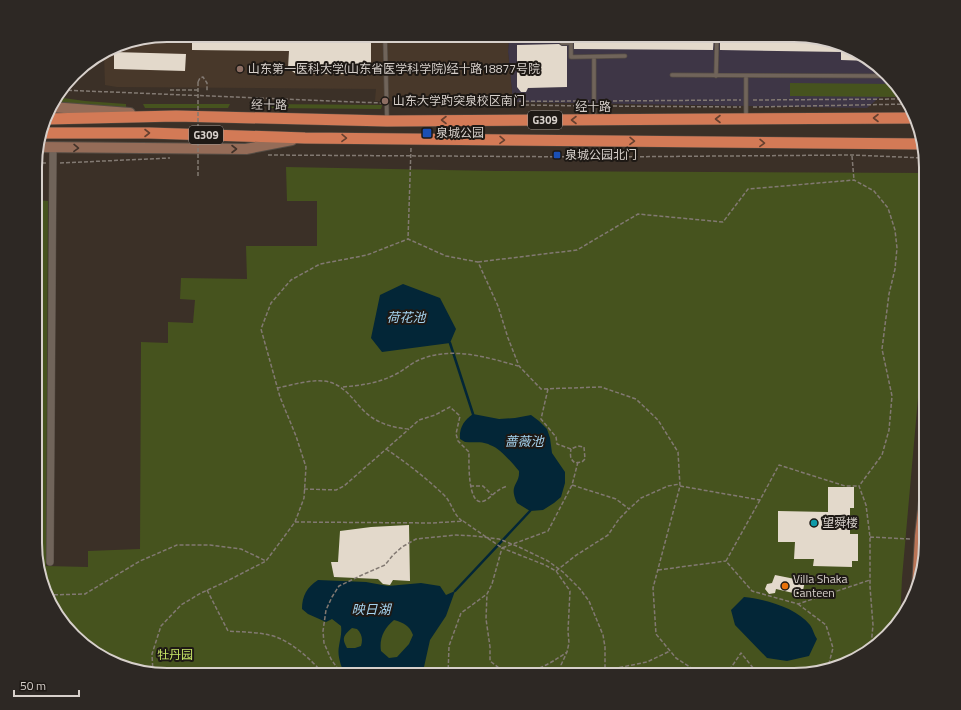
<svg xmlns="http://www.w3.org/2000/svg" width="961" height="710" viewBox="0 0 961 710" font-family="'Titillium Web','Noto Sans SC',sans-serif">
  <rect width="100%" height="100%" fill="#3b3027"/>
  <path fill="#3e3646" d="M509,35H802L837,42L874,62L903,97H880L867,108L513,102L508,52Z"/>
  <path fill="#48382a" d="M181,35H509L508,52L513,102L375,101L376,89L117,87L105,85L104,54L124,42L139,40L181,41Z"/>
  <path fill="#46531e" d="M790,83L892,84L903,97L790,96Z
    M56,97L85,101L126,104V108L85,105L53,101Z
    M143,104H230L228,108H145Z
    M265,104L382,105V106L381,109L268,108Z
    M286,167L497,171L925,173L926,308L902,578L900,621L899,623L852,661L794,675H159L117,665L87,648L53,609L36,560V200L48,201L46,566L88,567V551L140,549L141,342L168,343V322L193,323L195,300L180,299L181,278L247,279L246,246H317V201H287Z"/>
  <path fill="#032637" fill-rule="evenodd" d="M403,284L440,298L456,329L450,343L382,352L371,338L380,295Z
    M473,414L499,419L515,418L531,415L539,421L547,429L550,438L552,453L565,472V483L561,497L554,503L543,510L530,511L517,503C508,484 520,485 519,471C512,463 500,448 490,445C483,441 473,443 465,442L460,439C459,428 464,420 473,414Z
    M318,580L366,582L388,586L421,583L440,586L446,595L455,591L446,616L430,640L424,667V675H345C341,666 337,656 339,646C340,639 342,634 341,626L332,619L326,622L308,614L302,609C302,596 307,587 318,580ZM394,620C404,623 409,625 413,635L409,644L397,657L389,658L381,651C379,639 384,628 394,620ZM352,628L357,629C362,634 363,639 361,646L355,648H347C341,638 344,635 352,628Z
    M744,597C765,599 797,608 810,625C813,629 814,635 817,639L809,656L787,661L767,658L735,625L731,610Z"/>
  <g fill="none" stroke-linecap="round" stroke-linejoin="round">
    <path stroke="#032637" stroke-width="2.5" d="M450,343L473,414
      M455,591L530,511"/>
  </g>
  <path fill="#e3d9cb" d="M192,35H371V74H296L288,68L289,51L192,50Z
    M569,35H714L713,50L574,49V42L570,40Z
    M720,35H802L837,42L871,61L841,60V52L720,50Z
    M559,44L562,46H567V87L528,88L526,92H521L517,87V45Z
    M114,52L186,54L185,71L114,69Z
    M828,487H854V508H850V534H858V561H852V567L813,566L814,559H794L795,542H778V511L828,512Z
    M409,525L410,581L393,580L390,585L383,584L378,579L334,577L331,562H338L340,531L371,527Z
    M775,575L805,581L802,595L776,589L775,593L769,594L765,589L767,584L772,583Z"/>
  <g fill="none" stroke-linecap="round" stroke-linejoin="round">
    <defs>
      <path id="service" d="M385,35L387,120
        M525,36H562V43H571V57L625,56
        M672,75L886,76
        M716,76L717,35
        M746,76V117
        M594,118V57"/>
      <path id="minor" d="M50,562L53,147"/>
      <path id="secondary" d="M51,107L130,113
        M37,147L246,149L292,140"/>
      <path id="primary" d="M917,588L920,536L926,483"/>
      <path id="trunk" d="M47,119L176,116L387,121L915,118
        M42,133H149L305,138L922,144"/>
    </defs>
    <use href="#service" stroke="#554c44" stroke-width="5"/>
    <use href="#minor" stroke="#554c44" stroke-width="8"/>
    <use href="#secondary" stroke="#554c44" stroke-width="12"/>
    <use href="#primary" stroke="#554c44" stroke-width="12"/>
    <use href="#trunk" stroke="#554c44" stroke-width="12"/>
    <path stroke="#827972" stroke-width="1.5" stroke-dasharray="4 2" stroke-linecap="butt" d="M198,82L200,78L203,77L207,83V91
      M62,90L381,103
      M170,90H198
      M753,100L905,99
      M601,101L741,100
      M393,102L589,101
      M393,103L589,106
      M601,106L741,107
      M753,107L909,104
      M411,148L408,239L446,256L478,262L498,306L508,338L519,366L541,389L601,387L636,399L658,420L678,452L680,486L653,588L656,634L676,658L702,675
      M268,155L599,157L852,155L925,158
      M852,156L854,180
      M36,163H46
      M60,163L170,158
      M478,262L577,250L638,214L723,222L748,189L854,180L874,191L888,208L895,230L897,248L895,269L889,294L882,349L892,396L889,430L882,455L859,486L866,505L870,537V587L873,625L871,646
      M343,387C363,385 380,383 398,373C405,369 412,363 419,360C451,346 486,357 518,366
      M277,388C292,385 315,378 329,382C345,386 353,400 364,411C376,423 393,428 409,429L419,420L435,415L450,407L460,416L456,434L458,441L469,452C469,460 467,508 484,501C489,499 494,493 499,490C501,488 505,487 507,486
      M548,389L541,419L556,437L557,444L571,449L578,446L584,447L585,459L582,462L575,463C570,459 570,456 571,449
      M386,449C407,463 426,478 444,495C452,503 453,514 462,521
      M578,462L572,485L616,499L629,509L641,498L668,486L680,484
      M470,486H483L492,495
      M680,486L760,500L779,465L845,486H859
      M304,489L336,490L344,486L409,429
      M760,500L726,561L752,591L798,604L870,580
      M295,522L433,523L463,521L502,548L548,531L572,485
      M870,537L910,539
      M658,570L726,561
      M556,571L575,556L608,535L619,519L629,509
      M207,590L228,631C242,632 256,632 269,635C290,639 311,660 325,675
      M48,595L85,594L140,561L177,545H210L241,549L266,561L295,522L304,498L306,467L296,436L280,397L261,329L271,303L291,280L320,264L367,255L408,239
      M798,604L826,625L833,648L828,667
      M136,670L152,666
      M153,673L152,654L161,626L181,605L201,593L225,582L266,561
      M448,675L449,646L461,613L487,594
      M564,675L561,674V665L567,652L569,643L568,631L570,591L556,571L545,565L502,548L492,584L487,594L486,619L490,647V661L508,675C533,673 547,666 567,652
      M603,675L617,668L647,662L670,651
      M726,675L741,653L758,674L760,675"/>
    <use href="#service" stroke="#70645a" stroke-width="3.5"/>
    <use href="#minor" stroke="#70645a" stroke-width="7"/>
    <use href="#secondary" stroke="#956c58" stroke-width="10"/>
    <use href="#primary" stroke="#ba7557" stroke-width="10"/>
    <use href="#trunk" stroke="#d37a56" stroke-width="11"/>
    <path stroke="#827972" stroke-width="1.5" stroke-dasharray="4 2" stroke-linecap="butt" d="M198,82V177
      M342,675L331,659L324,643L323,631L326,610L332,597L339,586L362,575L385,565L393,555L402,547L416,539L456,535L474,536L499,539L519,547L548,561L563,572L580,589L589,601L603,635L605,647V673"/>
  </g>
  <defs><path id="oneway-chevron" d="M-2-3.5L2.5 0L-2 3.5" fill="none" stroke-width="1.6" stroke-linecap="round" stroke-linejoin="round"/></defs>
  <g stroke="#66402f">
    <use href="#oneway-chevron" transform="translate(876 118) rotate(180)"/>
    <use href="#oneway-chevron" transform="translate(718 119) rotate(180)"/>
    <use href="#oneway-chevron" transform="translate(444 120) rotate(180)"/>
    <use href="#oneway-chevron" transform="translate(574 120) rotate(180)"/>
    <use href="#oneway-chevron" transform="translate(147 133)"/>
    <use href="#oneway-chevron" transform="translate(344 138) rotate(1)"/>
    <use href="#oneway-chevron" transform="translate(502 140) rotate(1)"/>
    <use href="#oneway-chevron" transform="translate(632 141) rotate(1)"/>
    <use href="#oneway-chevron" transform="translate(762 143) rotate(1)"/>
  </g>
  <g stroke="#423229">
    <use href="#oneway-chevron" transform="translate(76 148) rotate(1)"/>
    <use href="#oneway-chevron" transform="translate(234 149)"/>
  </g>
  <g fill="#8d6e63" stroke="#1e1915" stroke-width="1.5">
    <circle cx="240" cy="69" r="4"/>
    <circle cx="385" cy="101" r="4"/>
  </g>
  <g fill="#1a4fb4" stroke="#1e1915" stroke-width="1.5">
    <rect x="422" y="128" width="10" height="10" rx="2"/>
    <rect x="553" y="151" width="8" height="8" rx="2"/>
  </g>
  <circle fill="#0f9aa8" stroke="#1e1915" stroke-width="1.5" cx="814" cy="523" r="4"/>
  <circle fill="#e8710a" stroke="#1e1915" stroke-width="1.5" cx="785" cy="586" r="4"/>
  <g text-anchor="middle" stroke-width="4" stroke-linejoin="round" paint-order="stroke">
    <g fill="#1e1915" stroke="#a09994" stroke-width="1">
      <rect x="528" y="111" width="34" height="18" rx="3"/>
      <rect x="189" y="126" width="34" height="18" rx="3"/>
    </g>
    <g font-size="11" font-weight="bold" fill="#d7d0cb">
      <text x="545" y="124">G309</text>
      <text x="206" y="139">G309</text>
    </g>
    <g font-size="12" fill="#d7d0cb" stroke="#1e1915" text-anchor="start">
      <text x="248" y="73">山东第一医科大学(山东省医学科学院)经十路18877号院</text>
      <text x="393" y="105">山东大学趵突泉校区南门</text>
      <text x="436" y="137">泉城公园</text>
      <text x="565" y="159">泉城公园北门</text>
      <text x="822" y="527">望舜楼</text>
      <text x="793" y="583">Villa Shaka<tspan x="793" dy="14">Canteen</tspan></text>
    </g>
    <g font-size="12" fill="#d7d0cb" stroke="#1e1915">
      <text transform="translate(269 105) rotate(1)" y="4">经十路</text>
      <text x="593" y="111">经十路</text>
    </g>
    <g font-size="12" fill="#c7e567" stroke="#1e1915">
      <text x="175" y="659">牡丹园</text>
    </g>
    <g font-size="13" font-style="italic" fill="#a5d3ef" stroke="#1e1915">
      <text x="406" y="322">荷花池</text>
      <text x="524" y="446">蔷薇池</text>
      <text x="371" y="614">映日湖</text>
    </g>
  </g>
  <path d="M0 0H961V710H0ZM167 42H794A125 125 0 0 1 919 167V543A125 125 0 0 1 794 668H167A125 125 0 0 1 42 543V167A125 125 0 0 1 167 42Z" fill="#2d2824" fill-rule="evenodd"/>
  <path fill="none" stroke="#d7d0cb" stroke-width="2" d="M167 42H794A125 125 0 0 1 919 167V543A125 125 0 0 1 794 668H167A125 125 0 0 1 42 543V167A125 125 0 0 1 167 42Z"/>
  <path d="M14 690v6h65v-6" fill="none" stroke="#d7d0cb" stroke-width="2"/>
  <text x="20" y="690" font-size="12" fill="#d7d0cb" stroke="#1e1915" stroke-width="3" paint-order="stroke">50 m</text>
</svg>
